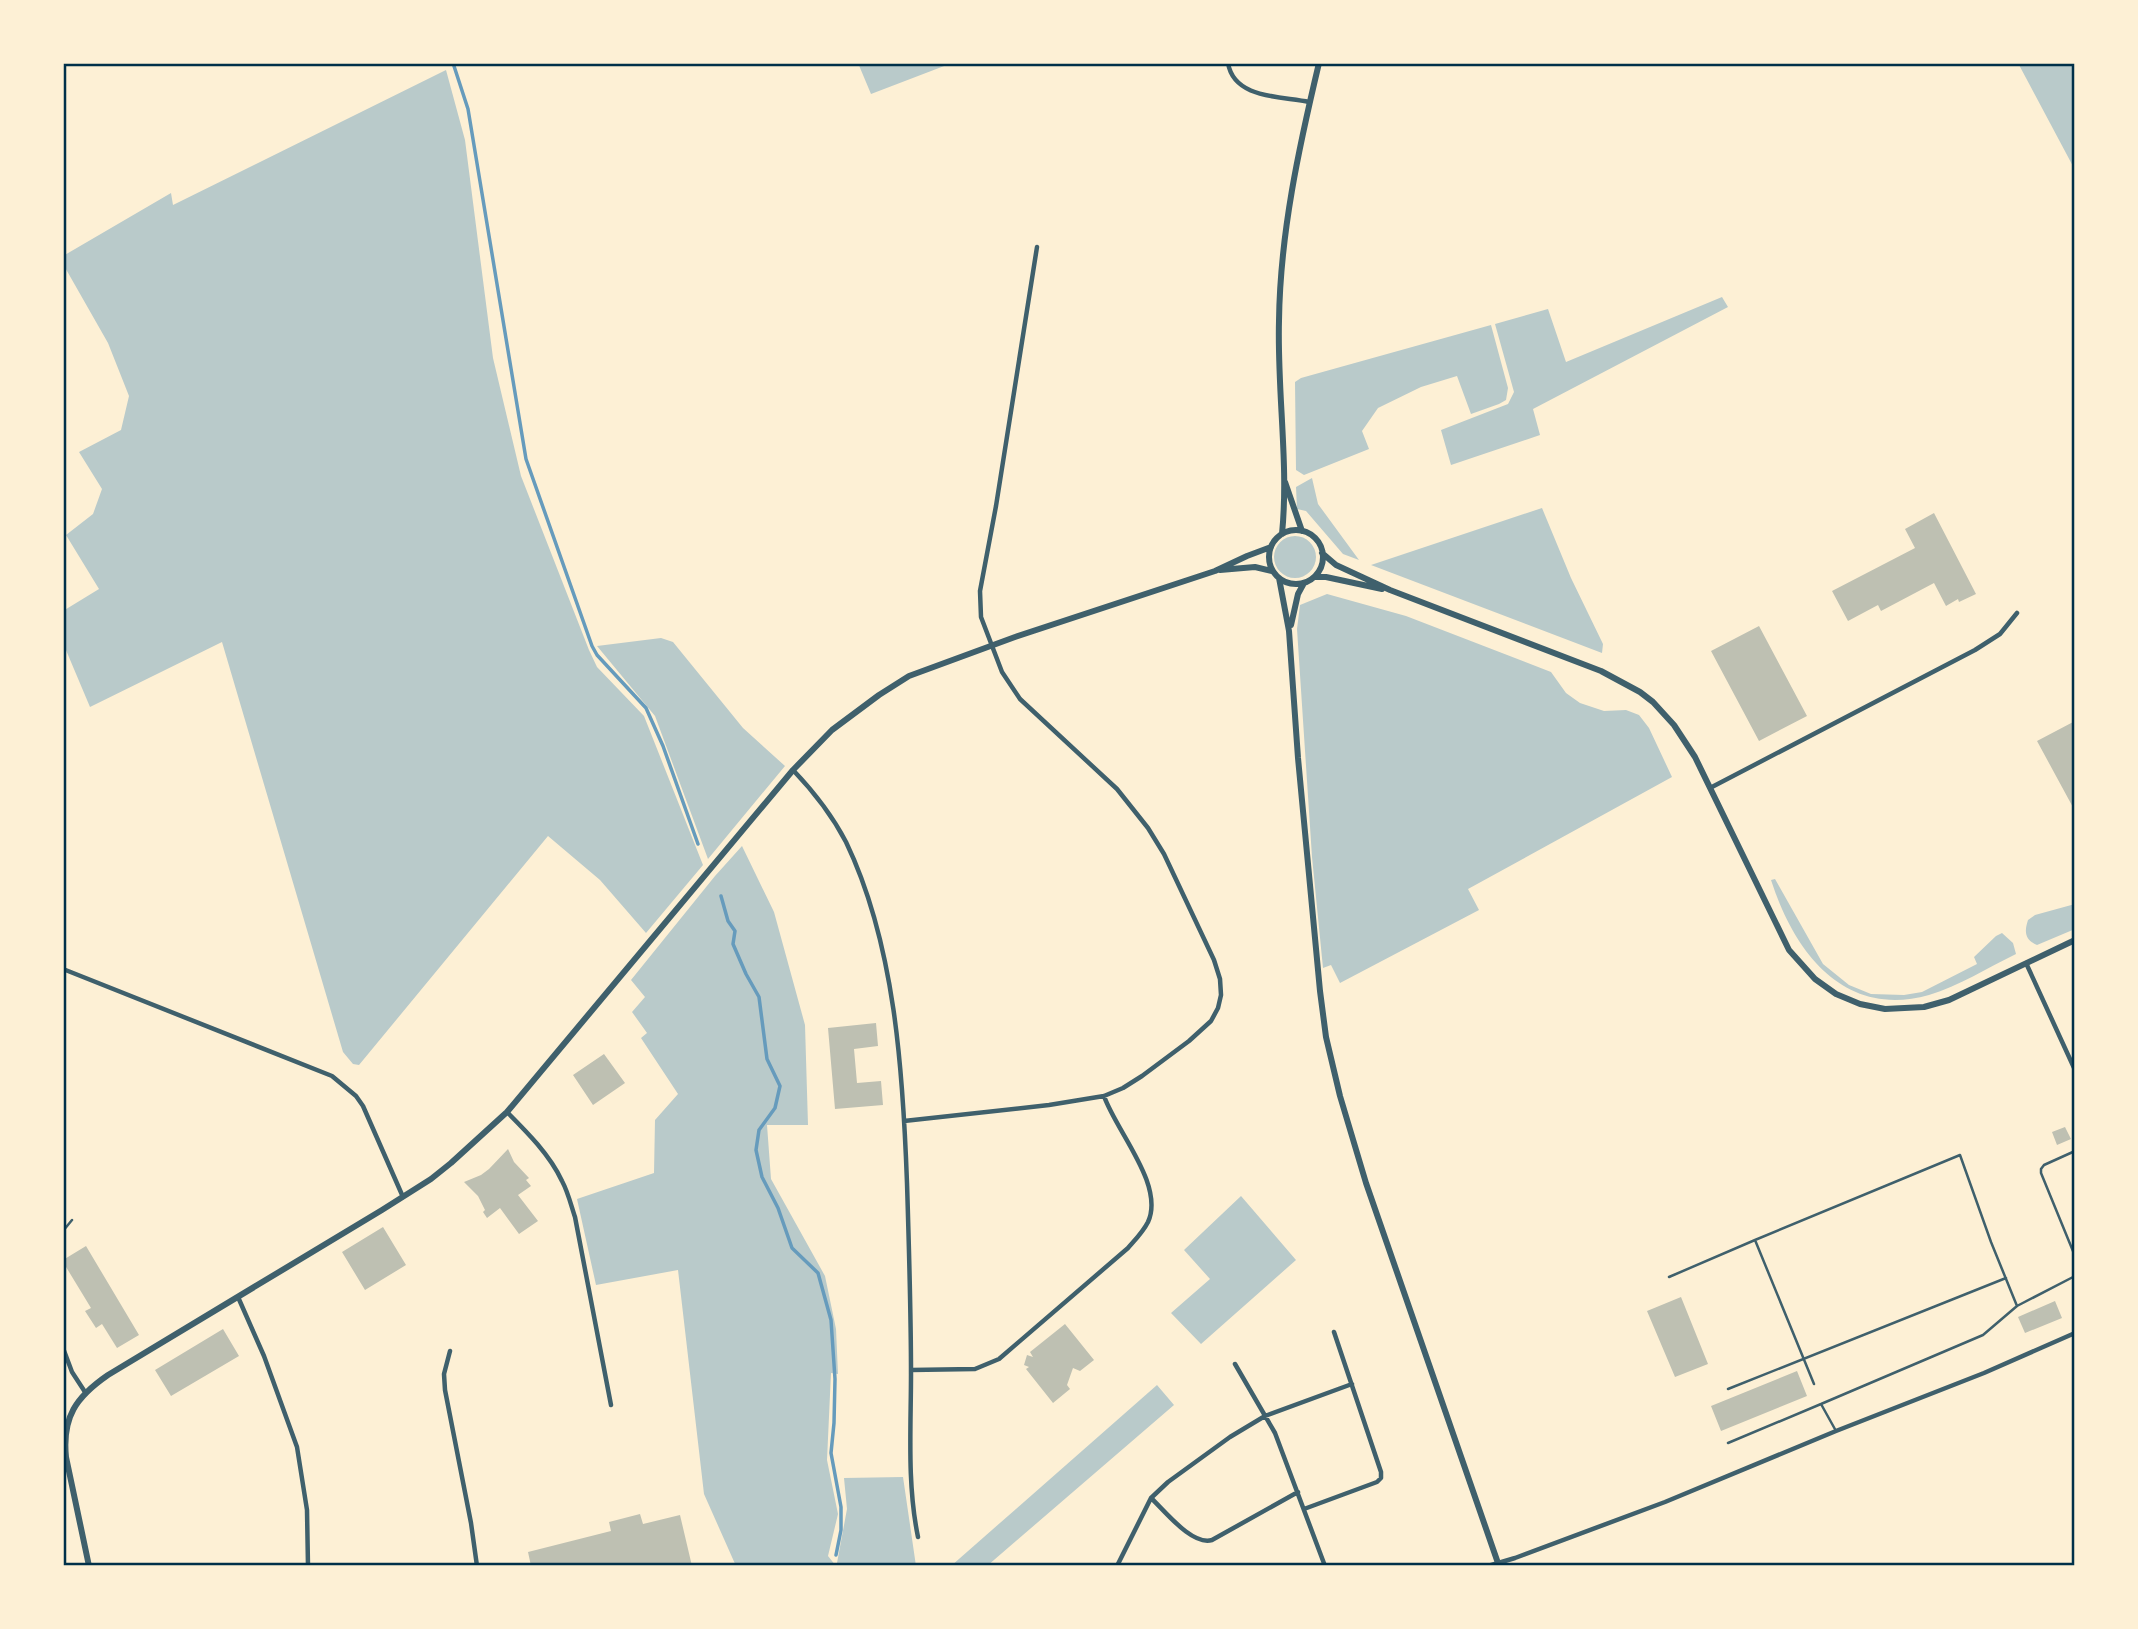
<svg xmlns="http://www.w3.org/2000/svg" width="2138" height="1629" viewBox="0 0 2138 1629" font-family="Overpass,sans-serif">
  <rect width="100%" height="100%" fill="#fdf0d5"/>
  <path fill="#b9caca" d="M858,63H952L871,94Z
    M2018,63H2072L2075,68V170Z
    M446,70L465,140L493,358L521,476L589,650L597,667L644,716L703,865L646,933L600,880L548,836L359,1065L353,1064L343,1052L222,642L90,707L63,643V611L99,589L66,535L93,514L102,489L79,452L121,430L129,396L108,343L63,264V256L171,193L173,205Z
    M1722,297L1728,307L1533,409L1540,435L1451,465L1441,430L1508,404L1514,392L1495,324L1548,309L1566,362Z
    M1491,325L1508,388L1506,400L1499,404L1471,414L1457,376L1421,387L1378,408L1362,431L1369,449L1304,475L1296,470L1295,382L1301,378Z
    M1312,478L1318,504L1359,560L1343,554L1306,511L1297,509L1296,487Z
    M1542,508L1571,578L1603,644L1602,653L1371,565Z
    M1274 557a21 21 0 1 1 42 0a21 21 0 1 1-42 0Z
    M1327,594L1406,616L1551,672L1566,693L1580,703L1604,711L1626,710L1639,715L1649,728L1672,777L1468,889L1479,910L1340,983L1331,965L1323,968L1312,857L1297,629L1300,605Z
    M661,638L673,642L743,728L785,766L708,859L655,716L597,646Z
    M742,846L774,912L805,1025L808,1125H767L771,1179L825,1276L836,1329L838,1374L831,1373L827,1460L838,1514L828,1556L836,1566H736L704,1494L678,1270L596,1285L577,1199L654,1173L655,1120L678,1094L641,1038L647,1033L632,1012L645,997L631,980L715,876Z
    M1775,879L1823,964L1849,985L1871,994L1904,995L1922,992L1977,964L1974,957L1996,936L2002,933L2013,943L2016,954C1987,968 1959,986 1929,995C1844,1019 1794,952 1771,880Z
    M2075,904V929L2037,945C2025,940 2024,932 2028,920L2035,915Z
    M1241,1196L1296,1260L1201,1344L1171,1313L1210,1279L1184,1250Z
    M1157,1385L1174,1405L987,1566H951Z
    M903,1477L916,1566H844L837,1563L847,1509L844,1478Z"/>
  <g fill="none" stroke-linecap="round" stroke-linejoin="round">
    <path stroke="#669bbc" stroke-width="3.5" d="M453,63L468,109L526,459L592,646L597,655L646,708L663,746L698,844
      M721,896L728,921L735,931L733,944L746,974L759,997L767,1059L780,1086L775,1108L759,1130L756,1150L762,1177L778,1208L792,1248L818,1273L831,1320L835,1379L834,1423L831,1453L841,1507V1530L836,1555"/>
  </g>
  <path fill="#bec0b2" d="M1934,513L1976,594L1959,602L1958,599L1946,606L1934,583L1881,611L1878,605L1848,621L1832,591L1915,548L1905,529Z
    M1759,626L1807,716L1759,741L1711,651Z
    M2075,721V811L2037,741Z
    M876,1023L878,1046L854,1049L857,1083L881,1081L883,1105L835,1109L828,1028Z
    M604,1054L625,1083L593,1105L573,1075Z
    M2065,1127L2071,1139L2057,1145L2052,1132Z
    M508,1149L514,1162L529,1178L526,1180L531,1186L518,1195L538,1221L519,1234L500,1208L487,1218L483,1212L485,1210L478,1196L464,1182L481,1175L489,1169Z
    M383,1227L406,1265L365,1290L342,1252Z
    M86,1246L139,1335L117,1348L102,1324L96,1328L85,1311L91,1308L63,1262V1260Z
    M1681,1297L1708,1364L1675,1377L1647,1311Z
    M2055,1301L2062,1318L2025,1333L2018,1317Z
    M1065,1324L1094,1360L1080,1371L1073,1368L1067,1385L1070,1389L1053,1403L1026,1369L1029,1367L1024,1365L1027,1355L1033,1357L1030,1352Z
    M223,1329L239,1356L171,1396L155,1370Z
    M1797,1371L1807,1396L1721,1431L1711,1406Z
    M640,1514L643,1524L680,1515L692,1566H531L528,1552L611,1531L609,1522Z"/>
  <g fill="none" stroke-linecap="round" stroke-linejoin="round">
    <path stroke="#3f606c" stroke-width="2.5" d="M2075,1151L2044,1165L2041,1169V1173L2075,1256
      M63,1231L72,1220
      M1669,1277L1755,1240
      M1814,1384L1755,1240L1960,1155L1991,1242L2017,1306
      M1728,1389L2006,1278
      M1836,1431L1821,1404L1983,1335L2017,1306L2075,1276
      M1728,1443L1821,1404"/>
    <path stroke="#3f606c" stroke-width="4.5" d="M1228,63C1234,99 1281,96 1309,102
      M793,770C814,792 832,815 846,842C895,944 903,1072 907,1183C909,1247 911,1310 911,1374C911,1428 907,1484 918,1537
      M1710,788L1975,650L2000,634L2017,613
      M2026,963L2075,1070
      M63,969L332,1076L356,1096L363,1106L403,1197
      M507,1112C527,1132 550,1155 562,1181C568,1192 571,1205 575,1217L611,1405
      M904,1121L1049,1105L1104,1096L1123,1088L1142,1076L1189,1041L1211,1021L1218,1008L1221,995L1220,979L1214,960L1164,854L1148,828L1117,789L1020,699L1002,672L981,617L980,591L996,506L1037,247
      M238,1297L264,1356L297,1447L307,1510L308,1566
      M63,1348L72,1372L85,1392
      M450,1351L444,1374L445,1390L471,1523L477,1566
      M1235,1364L1275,1433L1325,1566
      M911,1370L975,1369L999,1359L1128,1248C1135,1240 1143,1232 1148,1222C1165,1185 1116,1131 1104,1096
      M1151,1498C1165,1511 1192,1546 1212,1540L1298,1492
      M1304,1509L1377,1482L1381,1478V1472L1334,1332
      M1117,1566L1151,1498L1168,1482L1230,1437L1265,1416L1352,1384
      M1488,1566L1515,1558L1665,1502L1836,1431L1984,1373L2075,1333"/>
    <path stroke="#3f606c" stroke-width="6" d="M1285,482L1302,531
      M1269 557a27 27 0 1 1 54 0a27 27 0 1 1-54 0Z
      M1282,534C1289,464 1277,392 1279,321C1280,234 1299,147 1319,63
      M1322,553L1336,565L1390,590L1601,671L1640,692L1653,702L1674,725L1695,757L1789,950L1815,979L1836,994L1860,1004L1885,1009L1924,1007L1949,1000L2075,940
      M1220,570L1255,567L1272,571
      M1315,577H1326L1382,589
      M1279,578L1289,631L1298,758L1320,991L1326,1037L1340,1096L1366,1183L1499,1566
      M1291,625L1298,594L1304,583
      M89,1566L66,1457C62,1417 76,1397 108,1375L382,1210L431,1179L451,1163L507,1112L793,770L832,730L879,695L909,676L1015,637L1215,571L1247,556L1271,547"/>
  </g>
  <rect width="2138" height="1629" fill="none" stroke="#fdf0d5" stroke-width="130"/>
  <rect x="65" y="65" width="2008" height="1499" fill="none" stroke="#003049" stroke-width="2.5"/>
</svg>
